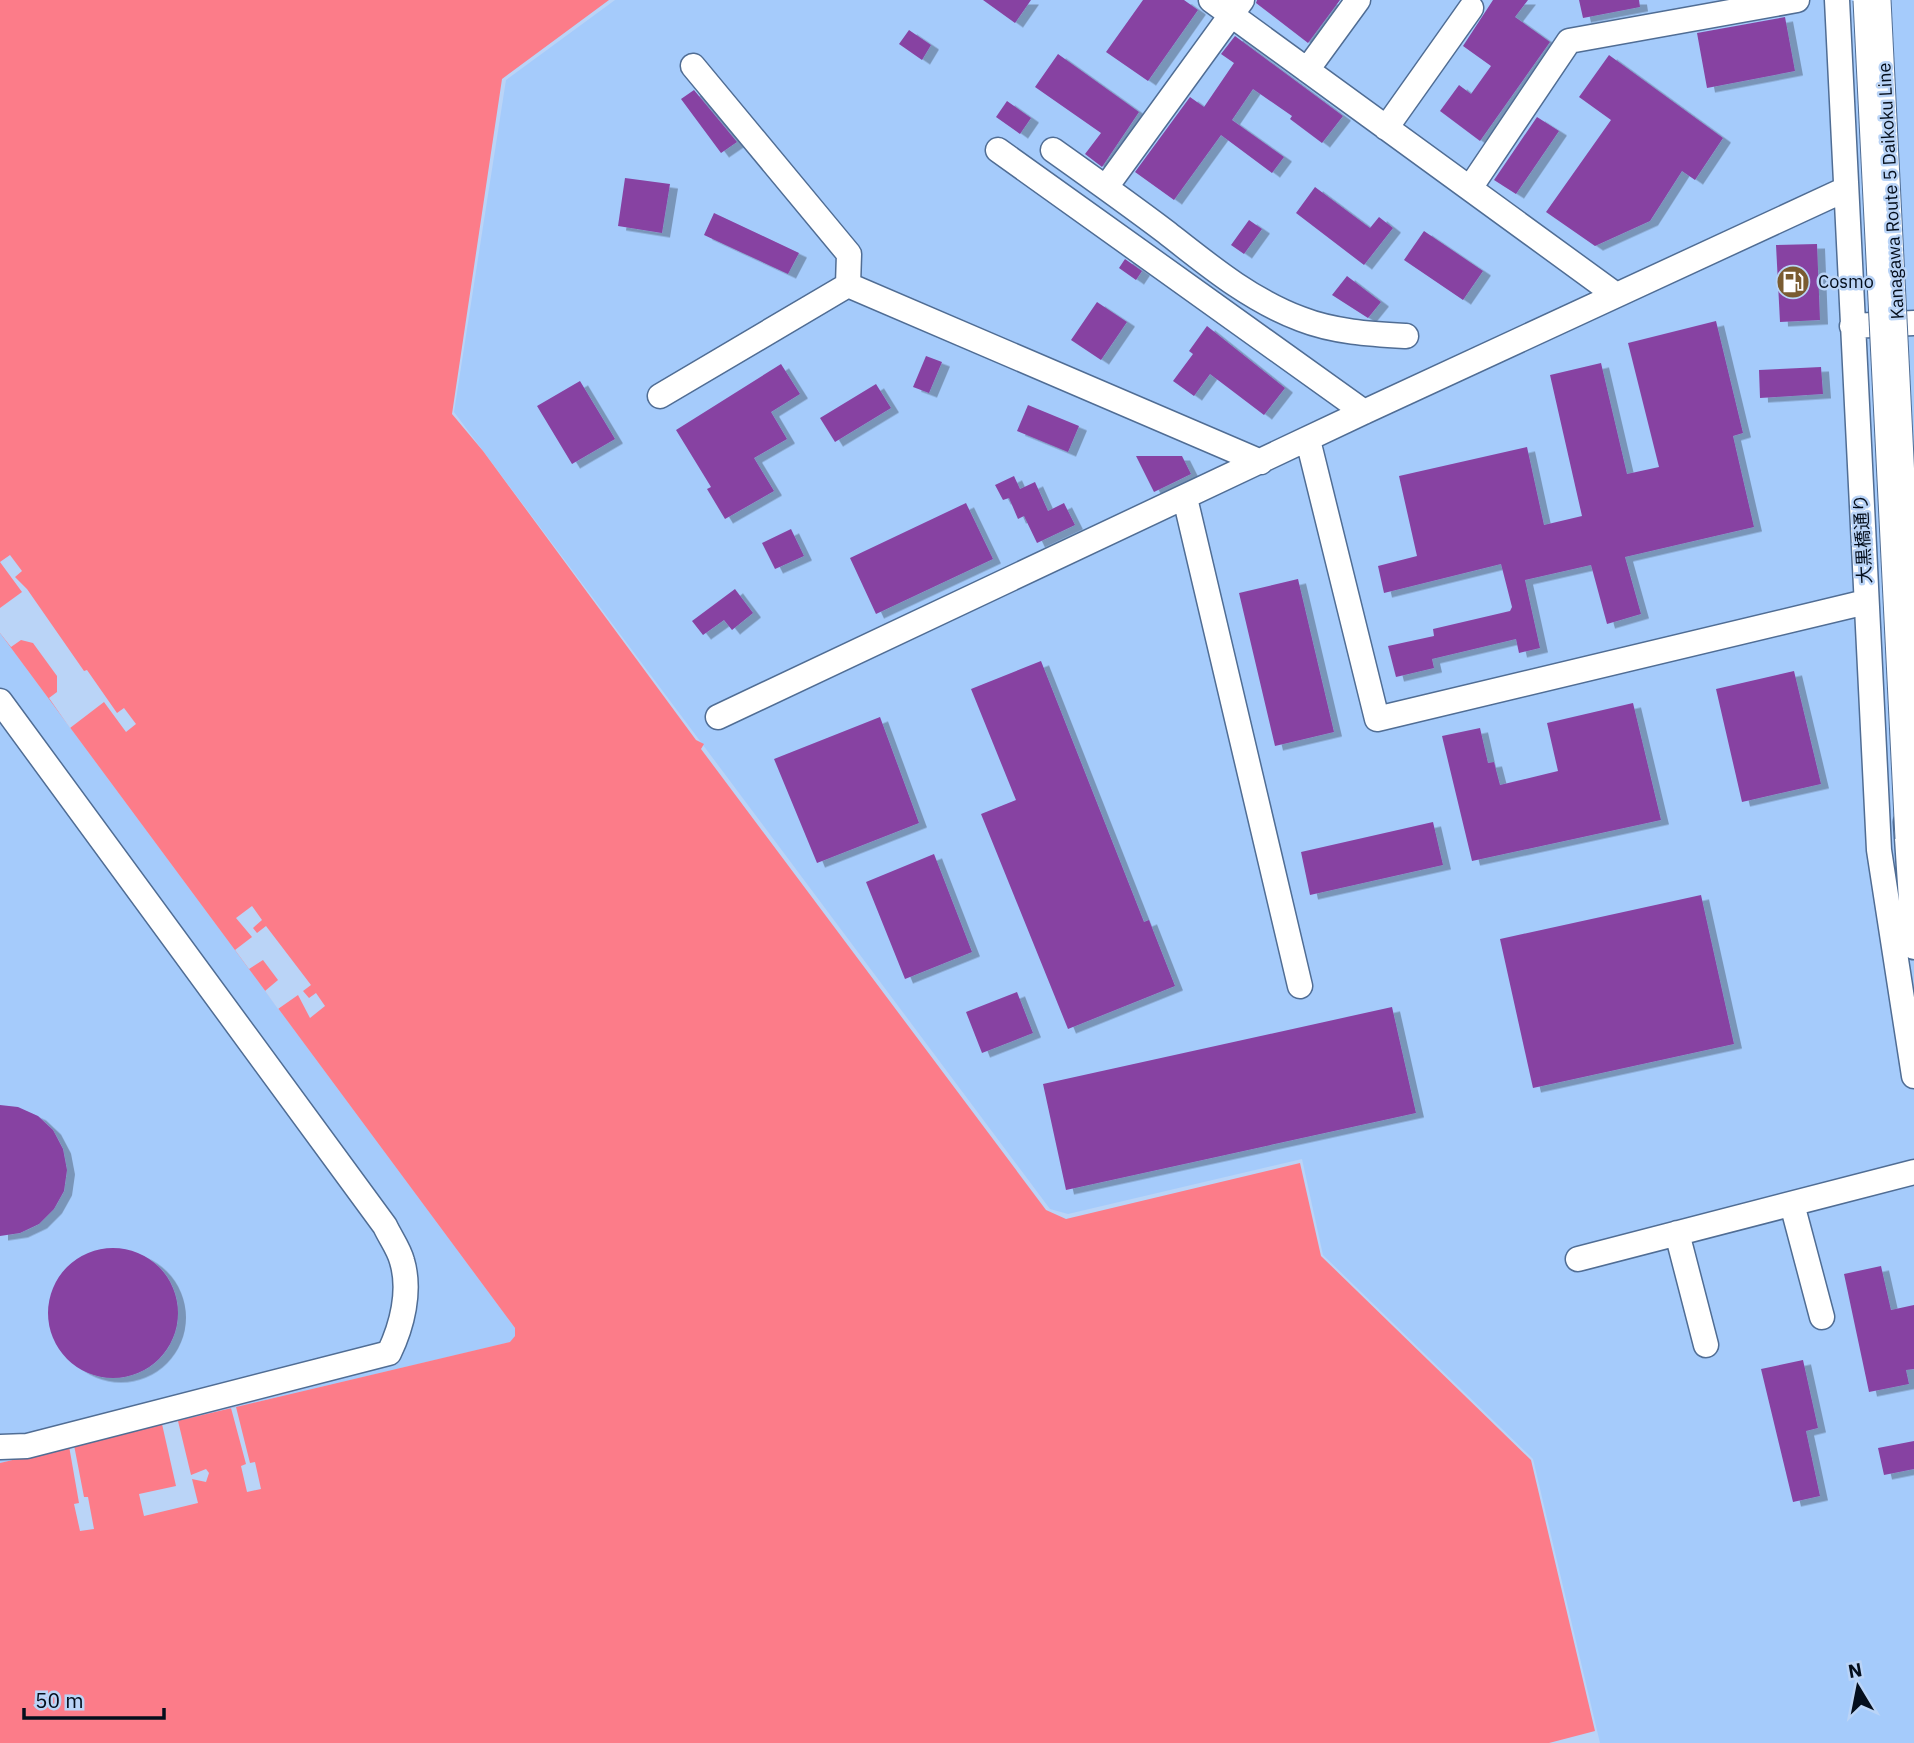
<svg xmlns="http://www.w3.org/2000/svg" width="1914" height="1743" viewBox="0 0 1914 1743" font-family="'IBM Plex Sans','Noto Sans JP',sans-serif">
  <defs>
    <filter id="shadow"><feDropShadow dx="8" dy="4.5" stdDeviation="0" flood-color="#0004"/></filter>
  </defs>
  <rect width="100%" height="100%" fill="#bad4f7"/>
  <path fill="#a5cbfb" d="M615,0H1914V1743H1600L1533,1459L1323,1255L1302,1159L1068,1214L1050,1209L454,412L506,80Z
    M0,633L515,1328V1336L511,1342L0,1463Z"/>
  <path fill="#fc7c89" d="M0,0H609L502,79L452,414L483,451L696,740L704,744L701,749L1046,1210L1066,1219L1300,1163L1321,1256L1531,1460L1595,1731L1549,1743H0V1463L510,1342L515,1336V1328L0,633Z"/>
  <path fill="#bad4f7" d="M10,555L22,571L15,577L27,589L84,671L87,670L117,713L124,708L136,724L126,732L104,702L70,728L49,698L57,692V676L33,643L21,640L11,647L0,633V608L22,592L0,562Z
    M252,906L262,920L253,928L257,933L266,926L311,985L303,991L309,998L316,993L325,1006L310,1018L298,995L278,1009L265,991L278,980L263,960L249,969L235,950L252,937L236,918Z
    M236,1407L250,1463L255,1462L261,1489L247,1492L241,1466L246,1464L231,1408Z
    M178,1421L191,1475L206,1469L209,1473L206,1482L192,1479L198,1503L144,1516L139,1494L176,1486L162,1424Z
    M74,1445L84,1497H88L94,1529L80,1531L74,1504L79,1503L69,1446Z"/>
  <path fill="#8743a2" filter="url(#shadow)" d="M983,0H1031L1015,23Z
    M1143,0H1184L1198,10L1148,81L1106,52Z
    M1257,0H1340L1308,43L1256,3Z
    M1493,0H1528L1515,17L1550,42L1480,141L1440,111L1459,85L1471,94L1491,66L1463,46Z
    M1579,0H1639L1640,7L1583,18Z
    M1785,17L1795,71L1707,88L1697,33Z
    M909,30L931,45L922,60L899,44Z
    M1235,36L1343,116L1322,143L1290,119L1292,116L1253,89L1232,120L1284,157L1272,173L1221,135L1174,200L1135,172L1190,97L1204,107L1234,63L1221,54Z
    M1058,54L1139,112L1102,167L1085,154L1101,133L1035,87Z
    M1609,55L1723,138L1695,180L1682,171L1650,221L1595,246L1546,212L1611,120L1579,97Z
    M694,90L737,142L721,153L681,99Z
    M1007,101L1031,118L1020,134L996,117Z
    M1537,117L1559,131L1516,194L1494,180Z
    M625,178L670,184L662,233L618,226Z
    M1315,187L1370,228L1379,217L1393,228L1364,265L1296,213Z
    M714,213L799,253L788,274L704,235Z
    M1249,220L1262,229L1244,254L1231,245Z
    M1424,231L1483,271L1463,300L1404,260Z
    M1817,244L1820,320L1780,322L1776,245Z
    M1125,259L1142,271L1136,280L1119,268Z
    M1347,276L1381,302L1368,318L1332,295Z
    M1097,302L1127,322L1101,360L1071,340Z
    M1716,321L1743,433L1733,436L1754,527L1625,557L1641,614L1607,624L1591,565L1525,580L1540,648L1519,653L1516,639L1432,659L1434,668L1396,677L1388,646L1434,636L1433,629L1510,611L1512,607L1501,564L1384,593L1378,566L1417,556L1399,476L1527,447L1544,525L1582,516L1550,375L1601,363L1627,474L1659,467L1628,343Z
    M1207,326L1285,388L1264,415L1210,374L1194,396L1173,381L1193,354L1189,351Z
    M926,356L942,362L929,393L913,387Z
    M781,364L800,394L771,412L787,439L754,458L774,491L725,519L707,489L711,487L676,430Z
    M1821,367L1823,394L1760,398L1759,370Z
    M580,381L615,439L572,464L537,406Z
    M876,384L891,408L835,442L820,418Z
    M1028,405L1079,426L1068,452L1017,431Z
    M1136,456H1182L1191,474L1154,492Z
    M1014,476L1020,489L1035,482L1048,511L1064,503L1075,525L1037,543L1024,516L1018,519L1009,498L1003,500L995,485Z
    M966,503L993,559L876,614L850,558Z
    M791,529L804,556L775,569L762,543Z
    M1298,579L1334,732L1275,746L1239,593Z
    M735,589L753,613L732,630L724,620L703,635L692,621Z
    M1041,661L1144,922L1149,920L1175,986L1068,1029L981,814L1016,800L971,689Z
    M1794,671L1821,784L1742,802L1716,689Z
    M1633,703L1661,820L1472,861L1442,736L1480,728L1488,763L1494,762L1500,785L1558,771L1547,723Z
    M880,717L919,823L817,863L774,759Z
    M1433,822L1443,865L1310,895L1301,852Z
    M934,854L972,952L905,979L866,882Z
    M1701,895L1734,1044L1533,1088L1500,939Z
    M1017,992L1033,1033L982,1053L966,1012Z
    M1392,1007L1416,1113L1066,1190L1043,1084Z
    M0,1105L18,1107L38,1116L53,1130L63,1149L67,1170L64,1191L54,1209L39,1224L20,1233L0,1236Z
    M48 1313a65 65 0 1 1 130 0a65 65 0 1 1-130 0Z
    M1881,1266L1891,1310L1914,1305V1369L1906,1370L1909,1384L1869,1392L1844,1274Z
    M1803,1360L1818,1428L1806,1431L1820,1496L1793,1502L1761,1369Z
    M1914,1441V1469L1884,1475L1878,1448Z"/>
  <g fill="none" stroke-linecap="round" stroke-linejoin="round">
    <defs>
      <path id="minor" d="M1211,0L1616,295
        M1837,0L1879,850L1914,1076
        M693,66L849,254L848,285L1261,462
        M1307,70L1358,0
        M1386,128L1471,8
        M998,150L1364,412
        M1053,150C1091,177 1129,204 1166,232C1208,265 1250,300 1301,319C1334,332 1371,334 1406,336
        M1106,187L1242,0
        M1470,188L1569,41L1797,0
        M1852,326L1914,323
        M660,396L848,285
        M1308,440L1377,719L1866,602
        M1185,498L1300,986
        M0,701L385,1226C390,1237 399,1249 402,1261C411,1291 402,1326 389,1353L27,1446L0,1447
        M718,717L1364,412L1846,189
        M1906,822L1914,947
        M1792,1204L1822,1317
        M1677,1233L1706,1345
        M1578,1259L1914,1172"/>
    </defs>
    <use href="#minor" stroke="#506d94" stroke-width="27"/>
    <use href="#minor" stroke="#fff" stroke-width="24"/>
    <defs>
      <path id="highway-bridge" d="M1872,0L1914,838"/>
    </defs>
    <use href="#highway-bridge" stroke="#506d94" stroke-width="39" stroke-linecap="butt"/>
    <use href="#highway-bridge" stroke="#fff" stroke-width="37"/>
  </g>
  <defs>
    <symbol id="fuel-disc" viewBox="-11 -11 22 22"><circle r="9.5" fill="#7a5c31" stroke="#bad4f7"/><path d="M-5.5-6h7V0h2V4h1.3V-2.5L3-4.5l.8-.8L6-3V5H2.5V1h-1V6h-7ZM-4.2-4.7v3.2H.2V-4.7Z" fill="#fff"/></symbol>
  </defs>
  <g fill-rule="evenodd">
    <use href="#fuel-disc" x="1774" y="263" width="38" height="38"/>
  </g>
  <g text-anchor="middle" stroke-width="5" stroke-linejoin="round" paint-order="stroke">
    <g font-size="18" fill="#040e1c" stroke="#bad4f7">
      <text transform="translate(1891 191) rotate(-93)" y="6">Kanagawa Route 5 Daikoku Line</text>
      <text transform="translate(1863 539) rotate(-93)" y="6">大黒橋通り</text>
    </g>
    <g font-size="18" fill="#040e1c" stroke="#bad4f7" text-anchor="start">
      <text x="1818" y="288">Cosmo</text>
    </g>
  </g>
  <g transform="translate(1858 1687) rotate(350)" stroke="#bad4f7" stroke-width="5" paint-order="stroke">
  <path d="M0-5L12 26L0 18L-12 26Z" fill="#040e1c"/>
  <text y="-10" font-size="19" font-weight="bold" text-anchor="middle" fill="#040e1c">N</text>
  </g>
  <path d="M24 1708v10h140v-10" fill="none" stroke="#040e1c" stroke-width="3.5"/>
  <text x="35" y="1708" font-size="21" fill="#040e1c" stroke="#bad4f7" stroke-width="5" paint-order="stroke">50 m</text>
</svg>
